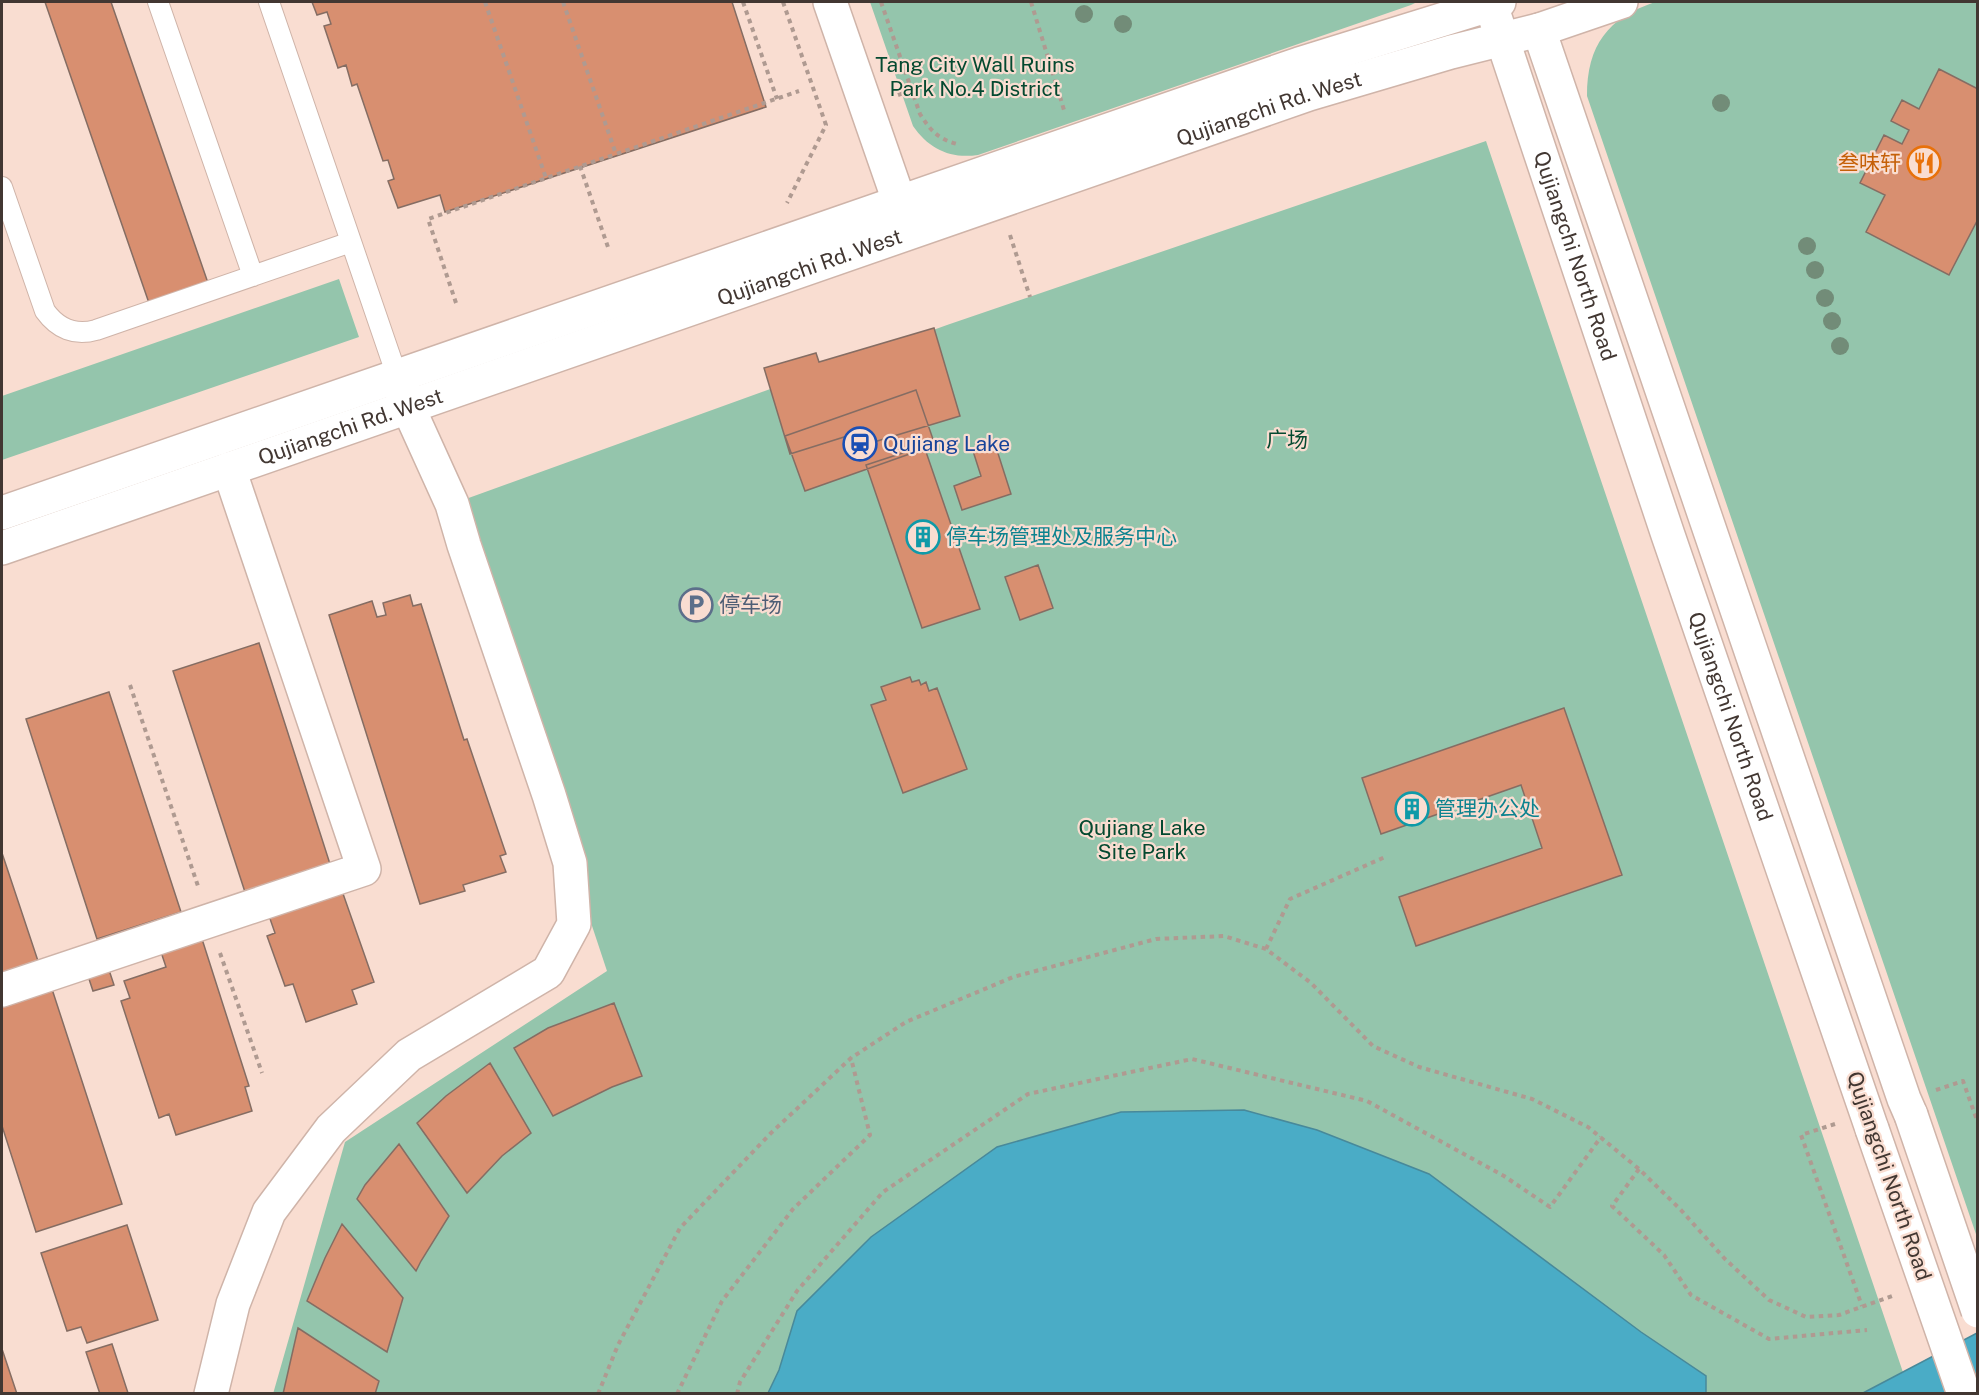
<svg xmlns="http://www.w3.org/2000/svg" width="1979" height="1395" viewBox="0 0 1979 1395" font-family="'Public Sans','Noto Sans SC',sans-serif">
  <rect width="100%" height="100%" fill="#f9ddd1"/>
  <path fill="#94c5ac" d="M870,2H1417L1411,5L978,155C950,159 929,149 913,126Z
    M1655,2H1977V1237L1587,96C1587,45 1608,18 1655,2Z
    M1486,141L1910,1393L273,1394L345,1142L607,971L452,504L947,325Z
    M339,279L359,337L2,460V396Z"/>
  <path fill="#4aacc6" stroke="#48899a" stroke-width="1.5" d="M1244,1110L1317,1130L1429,1174L1641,1332L1706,1376V1393H768L779,1370L797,1311L871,1237L997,1147L1121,1112Z
    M1977,1333V1393H1863Z"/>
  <path fill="#d88f70" stroke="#856d63" stroke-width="1.5" d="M45,2H111L208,283L149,303Z
    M312,2H732L766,107L445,212L440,195L398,208L388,181L394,179L388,160L383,161L357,84L352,86L346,65L338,68L324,26L331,24L327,12L317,15Z
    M1939,69L1978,89V219L1949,275L1866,232L1885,195L1860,183L1884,135L1902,144L1909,130L1891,121L1902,100L1919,109Z
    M934,328L960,416L864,445L860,432L790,454L764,368L816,353L819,362Z
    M916,390L935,445L805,491L785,436Z
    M995,444L1011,494L962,510L954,486L981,476L973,451Z
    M924,446L980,609L922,628L866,465Z
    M1038,565L1053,608L1020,620L1005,577Z
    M410,595L413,606L421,604L464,740L467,739L506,854L500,856L506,872L463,885L465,891L420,904L329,615L372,601L377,617L386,615L383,603Z
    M259,643L330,864L245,892L173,671Z
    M910,677L912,682L919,680L921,685L926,682L929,691L937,688L967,769L903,793L871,705L886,700L881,687Z
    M109,692L181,912L97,939L26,719Z
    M1564,708L1622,875L1416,946L1399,897L1542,848L1521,785L1381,834L1362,778Z
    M2,853L39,964L2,976Z
    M341,888L374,982L352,990L357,1004L306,1022L293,984L285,986L267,936L275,933L268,913Z
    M202,939L249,1086L245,1087L252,1111L176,1135L169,1114L159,1118L121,1001L130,998L124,981L166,967L161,952Z
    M108,967L114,985L93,991L87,973Z
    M51,986L122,1204L36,1232L2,1126V1002Z
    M614,1003L642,1076L612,1087L553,1116L514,1048L548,1028Z
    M490,1063L531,1133L502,1156L467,1193L417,1123L446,1096Z
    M399,1144L449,1216L421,1261L416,1271L357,1199L365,1185Z
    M342,1224L403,1298L387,1352L307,1301L325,1258Z
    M127,1225L158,1320L87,1343L81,1327L67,1331L41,1253Z
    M298,1328L379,1381L375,1394H283Z
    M112,1344L128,1393L125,1394H100L86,1352Z
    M2,1349L17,1394H2Z"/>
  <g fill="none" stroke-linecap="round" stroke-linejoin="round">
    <defs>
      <path id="lane" d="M158,2L253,276
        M269,2L397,376
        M2,187L45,311C58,329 75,336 96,330L351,242"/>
      <path id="street" d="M2,990L364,869L229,469
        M211,1394L233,1304L269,1212L331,1129L409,1055L548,972L574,924L570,863L549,795L464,545L452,504L408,407L399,381"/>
      <g id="secondary">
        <path d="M830,2L907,224"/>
        <path id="s1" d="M1495,17L1668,535L1872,1129"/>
        <path d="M1539,30L1904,1099L1911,1115"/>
        <path d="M2,513L1299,64L1499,2"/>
        <path id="s2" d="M2,548L1309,94L1451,52L1539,30L1621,2"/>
      </g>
    </defs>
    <use href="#lane" stroke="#cfb4a9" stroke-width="22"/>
    <use href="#street" stroke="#cfb4a9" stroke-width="36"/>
    <use href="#secondary" stroke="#cfb4a9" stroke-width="36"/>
    <path stroke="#af9a91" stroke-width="4" stroke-dasharray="4.5 4.5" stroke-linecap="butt" d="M485,2L546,178
      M563,2L616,154L799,91
      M743,2L777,99
      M783,2L826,125L787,203
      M881,2L920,114C930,130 938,139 957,144
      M1031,2L1064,110
      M898,95L912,90
      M580,166L609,250
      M1010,235L1030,297
      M456,303L428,219L616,154
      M130,685L199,889
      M1266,949L1290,899L1385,857
      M220,953L262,1073
      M1936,1090L1963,1081L1978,1123
      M1835,1124L1801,1135L1862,1306
      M1639,1169L1612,1206L1664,1255L1691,1295L1769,1339L1867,1330
      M598,1394L618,1345L680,1228L771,1133L851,1058L906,1022L1013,977L1156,939L1224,936L1266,949L1311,983L1373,1046L1419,1067L1532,1099L1588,1127L1639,1169L1680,1209L1725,1259L1769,1300L1806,1317L1839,1315L1895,1295
      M677,1394L722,1301L793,1209L870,1135L851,1058
      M737,1394L740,1382L797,1291L883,1192L1028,1094L1192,1059L1367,1101L1504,1176L1550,1207L1601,1137"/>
    <use href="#lane" stroke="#fff" stroke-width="20"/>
    <use href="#street" stroke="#fff" stroke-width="33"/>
    <use href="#secondary" stroke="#fff" stroke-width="33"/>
    <defs>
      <path id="secondary-bridge" d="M1911,1115L1978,1311
        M1872,1129L1964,1394"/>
    </defs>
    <use href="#secondary-bridge" stroke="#cfb4a9" stroke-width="36" stroke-linecap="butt"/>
    <use href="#secondary-bridge" stroke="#fff" stroke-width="33"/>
  </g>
  <g fill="#728c78">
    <circle cx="1084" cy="14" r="9"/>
    <circle cx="1123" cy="24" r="9"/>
    <circle cx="1721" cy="103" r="9"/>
    <circle cx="1807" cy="246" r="9"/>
    <circle cx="1815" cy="270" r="9"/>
    <circle cx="1825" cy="298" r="9"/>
    <circle cx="1832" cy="321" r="9"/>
    <circle cx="1840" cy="346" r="9"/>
  </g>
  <defs>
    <symbol id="restaurant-ring" viewBox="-11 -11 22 22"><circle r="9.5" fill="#f9ddd1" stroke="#e8710a" stroke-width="1.5"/><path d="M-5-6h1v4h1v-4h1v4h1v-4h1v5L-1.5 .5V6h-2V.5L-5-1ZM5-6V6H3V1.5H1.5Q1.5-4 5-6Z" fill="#e8710a"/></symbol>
    <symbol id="station-ring" viewBox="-11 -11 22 22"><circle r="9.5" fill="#f9ddd1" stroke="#1a4fb4" stroke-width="1.5"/><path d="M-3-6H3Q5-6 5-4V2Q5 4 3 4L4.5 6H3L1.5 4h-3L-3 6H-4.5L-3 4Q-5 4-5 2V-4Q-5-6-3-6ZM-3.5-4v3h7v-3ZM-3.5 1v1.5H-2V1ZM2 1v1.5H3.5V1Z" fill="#1a4fb4"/></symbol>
    <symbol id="building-ring" viewBox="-11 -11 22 22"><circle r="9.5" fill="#f9ddd1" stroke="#0f9aa8" stroke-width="1.5"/><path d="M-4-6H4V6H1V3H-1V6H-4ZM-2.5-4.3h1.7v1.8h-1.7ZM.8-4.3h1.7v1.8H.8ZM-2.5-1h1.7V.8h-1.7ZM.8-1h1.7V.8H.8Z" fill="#0f9aa8"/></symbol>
    <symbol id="parking-ring" viewBox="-11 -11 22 22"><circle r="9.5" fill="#f9ddd1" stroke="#5c6f8a" stroke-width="1.5"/><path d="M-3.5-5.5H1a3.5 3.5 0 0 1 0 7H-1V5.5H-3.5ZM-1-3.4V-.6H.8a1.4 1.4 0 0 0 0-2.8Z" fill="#5c6f8a"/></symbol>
  </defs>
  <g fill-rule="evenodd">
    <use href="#restaurant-ring" x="1905" y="144" width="38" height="38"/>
    <use href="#station-ring" x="841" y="425" width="38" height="38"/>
    <use href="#building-ring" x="904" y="518" width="38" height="38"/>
    <use href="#parking-ring" x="677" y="586" width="38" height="38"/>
    <use href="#building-ring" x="1393" y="790" width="38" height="38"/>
  </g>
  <g text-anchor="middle" stroke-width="4.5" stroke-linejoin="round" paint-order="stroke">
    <g font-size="21" fill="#044930" stroke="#f9ddd1">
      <text x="975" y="72">Tang City Wall Ruins<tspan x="975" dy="24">Park No.4 District</tspan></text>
      <text x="1287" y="447">广场</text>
      <text x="1142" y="835">Qujiang Lake<tspan x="1142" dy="24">Site Park</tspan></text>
    </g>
    <g font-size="21" fill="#423732" stroke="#f9ddd1">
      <text dy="7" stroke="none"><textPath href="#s2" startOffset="1341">Qujiangchi Rd. West</textPath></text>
      <text dy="7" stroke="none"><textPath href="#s1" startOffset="252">Qujiangchi North Road</textPath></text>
      <text dy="7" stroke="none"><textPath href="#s2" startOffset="855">Qujiangchi Rd. West</textPath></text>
      <text dy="7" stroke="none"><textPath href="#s2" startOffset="369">Qujiangchi Rd. West</textPath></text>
      <text dy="7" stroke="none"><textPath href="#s1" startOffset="738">Qujiangchi North Road</textPath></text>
      <text transform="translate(1889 1176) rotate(71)" y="7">Qujiangchi North Road</text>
    </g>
    <g font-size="21" fill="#c56008" stroke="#f9ddd1" text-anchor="end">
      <text x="1901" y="170">叁味轩</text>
    </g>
    <g font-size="21" fill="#164399" stroke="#f9ddd1" text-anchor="start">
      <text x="883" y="451">Qujiang Lake</text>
    </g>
    <g font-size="21" fill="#0d838f" stroke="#f9ddd1" text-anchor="start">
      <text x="946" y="544">停车场管理处及服务中心</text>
      <text x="1435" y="816">管理办公处</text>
    </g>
    <g font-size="21" fill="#4e5e75" stroke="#f9ddd1" text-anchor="start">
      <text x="719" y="612">停车场</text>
    </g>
  </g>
  <rect width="1979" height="1395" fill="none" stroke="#423732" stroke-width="6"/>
</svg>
